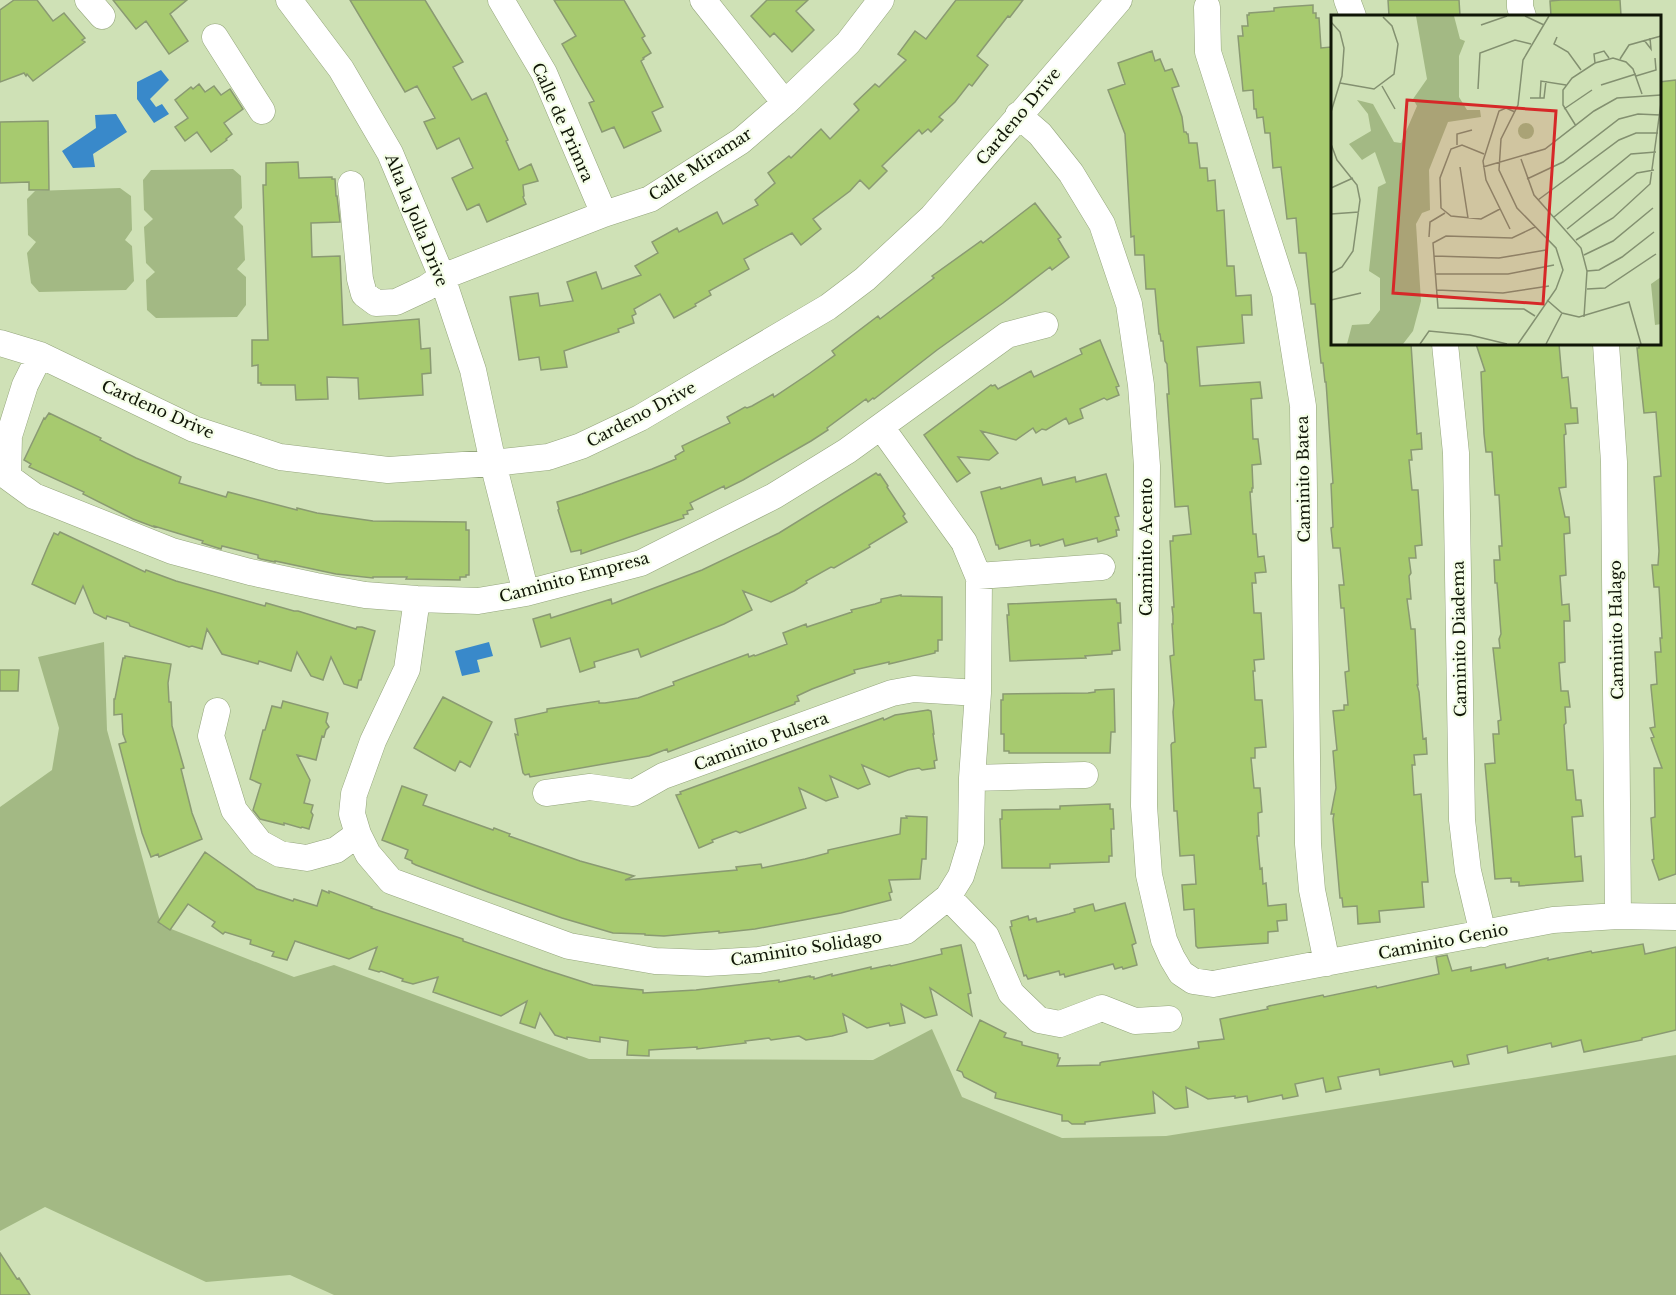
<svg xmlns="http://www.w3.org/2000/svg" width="1676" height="1295" viewBox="0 0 1676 1295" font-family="'Libre Baskerville',serif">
  <rect width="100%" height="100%" fill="#cfe1b6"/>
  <path fill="#a3b984" d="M233,169L241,176L242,208L234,217L243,226L245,260L237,269L246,277V305L237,317L156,318L147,310L146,280L155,272L146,263L144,227L153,219L144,210L143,180L151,170Z
    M120,188L131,196L132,230L125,240L132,246L134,281L126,290L39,292L31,283L27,253L36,242L28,235L27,199L35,191Z
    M104,642L107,730L161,925L294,977L334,965L589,1059L873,1060L932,1029L962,1097L1062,1138L1166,1136L1676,1055V1295H334L290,1275L206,1282L45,1207L0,1231V807L52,770L59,728L38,657Z"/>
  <path fill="#3989ca" d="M161,70L169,80L150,99L156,107L162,104L169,114L154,123L137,99V82Z
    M116,114L127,132L93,154L95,167L73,168L62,151L96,128L95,115Z
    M489,642L493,656L477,660L480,672L462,676L455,651Z"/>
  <path fill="#a7ca6f" stroke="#8a9a72" stroke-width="1.5" d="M14,0H37L53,21L64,13L85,38L82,40L85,42L33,81L27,74L26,76L24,73L0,82V10Z
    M113,0H187L170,14L188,41L169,54L146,21L136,29Z
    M350,0H425L463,62L453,67L472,100L486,93L508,140L506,141L519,170L531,164L538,181L523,185L524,196L523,197L526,204L487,222L479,204L467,210L452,178L473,168L459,138L437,149L424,122L435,118L417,86L405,92Z
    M554,0H624L645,36L642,38L651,53L643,58L644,59L641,61L663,107L652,112L661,131L624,148L614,127L602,132L589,103L594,101L562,44L576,36Z
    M767,0H808L796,11L814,30L792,52L774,33L770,37L751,16Z
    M956,0H1023L1010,17L1008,16L977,56L988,65L972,86L969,84L955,102L939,117L943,120L931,132L928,129L922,134L919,130L882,166L887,171L869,189L860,180L850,191L813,219L821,229L801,245L792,233L744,259L749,269L709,291L711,295L695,304L696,306L674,318L660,294L634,309L636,314L632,316L634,323L618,329L619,332L564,351L567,367L541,370L539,357L519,360L510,297L538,293L540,306L573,301L567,282L596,272L602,289L641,275L635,266L658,253L652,242L677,228L679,232L717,212L723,224L758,205L755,200L775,183L768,173L789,156L791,158L821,129L830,139L859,110L854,104L875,84L879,87L906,60L898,54L915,31L926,39Z
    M1388,0H1459L1460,16H1389Z
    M1561,0H1620L1621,16H1551L1550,1Z
    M1313,5V13H1316V18H1319L1321,48L1331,47L1332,73V344H1411L1417,434L1421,433L1422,449L1411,450L1412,460H1409L1412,490H1418L1422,545L1415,546L1416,558H1409L1411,573L1409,576L1411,599H1407L1411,629H1415L1418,685H1417L1419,692L1423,739L1426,738L1427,754L1414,755L1415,765H1412L1414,795L1421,794L1428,882H1422L1424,907L1379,911L1380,922L1358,924L1357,906L1343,907L1342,898H1340L1333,819L1334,814H1331L1336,788L1333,751L1337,750L1333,711L1344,710V705H1348L1345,672L1349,671L1344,608H1341L1339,585H1344L1340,548H1333L1331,528L1333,527L1331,484L1333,483L1326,382H1325L1323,363H1321L1315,304H1311L1306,253H1299L1296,218L1287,219L1281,167L1273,168L1270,133H1265L1263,117L1257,118L1256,109H1254L1253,90L1243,91L1238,36H1243L1242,26H1248L1247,15H1249V13L1274,11V8L1283,7Z
    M1152,51L1155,61L1160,59L1165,71L1172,69L1179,86L1172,88L1182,117L1184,132H1186L1187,134H1188L1189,143H1197L1200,168H1207L1208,181L1215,180L1217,211L1224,210L1227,266H1234L1236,296L1251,295L1252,315H1242L1244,343L1197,347L1200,386L1260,382L1262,398L1251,399L1253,439H1258L1261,464L1252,465L1253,488H1252V492H1250L1253,534H1256L1258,557L1264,556L1266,572L1255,573L1256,583H1252L1254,613H1261L1264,659L1254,660L1255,671H1253L1255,700H1262L1266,747L1255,748V758H1251L1254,788H1260L1262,812L1258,813L1259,836H1257L1260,869L1262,868L1263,884L1266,883L1268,906L1286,904L1287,920L1277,921L1278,931L1268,932V943L1198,948L1196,946L1194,909L1184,910L1182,885L1196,884L1194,855L1180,856L1177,811H1174L1171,745L1172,743L1175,742L1173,712L1174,703L1170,656L1174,655L1172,624H1173V616L1172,607H1174L1170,541H1173V536L1191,534L1188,506L1175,507L1167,394H1169L1167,364L1165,361L1163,341H1161L1160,334H1159L1155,289H1146L1144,255H1135L1134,236L1131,237L1125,134L1108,90L1125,84L1118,63Z
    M1676,80V874L1659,880L1652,860L1654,859L1651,818L1655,817L1654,768H1662L1651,738L1654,737L1650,728L1655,727L1651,687V685L1657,684L1655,652H1661L1660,638H1662L1659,587H1654L1652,565H1658L1659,551L1654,477L1661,476L1656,412L1644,413L1637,348H1639V344H1659V82Z
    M199,84L205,92L214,86L221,95L230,89L243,109L224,123L232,134L226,139L227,140L211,152L197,132L185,141L175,127L188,118L175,100L191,87L193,89Z
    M48,121L49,190H29V182L0,183V122Z
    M298,162L299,178L332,177V179H335L336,196H337L340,222L311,223L312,257L340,256L343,325L419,319L421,349L430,348L431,373L422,374L423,395L359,399L358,378L327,377L328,399L296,400L295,385H261V383H258V365L252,366V340H268L263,185H266V163Z
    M1035,203L1061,237L1058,239L1069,257L1052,270L1050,267L1003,303L937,350L874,399L873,398L868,402L866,399L827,428L828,430L811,441L743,480L725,489L724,486L690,503L693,509L687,511L688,514L683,515L684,518L581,554V550L571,552L558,510L559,509L557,502L582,494L652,469L676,459L675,456L684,451L682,446L730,423L727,417L745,407L747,408L752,406L773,394L774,397L810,373L835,355L832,351L878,316L880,319L934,278L932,276L981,241L983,243Z
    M1100,340L1119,386L1116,387L1119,395L1107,400L1104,398L1080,409L1083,418L1069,424L1066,418L1046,430L1042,429L1036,433L1033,428L1016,440L981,431L998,453L989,460L958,457L970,473L957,482L924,435L991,385L992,386L995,385L998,389L1031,371L1034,377L1082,354L1080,349Z
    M1476,344H1559L1562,378L1568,377L1571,408H1577L1578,423L1565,424L1566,434L1564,435L1566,487L1559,488L1565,517H1569L1570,533L1564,534L1566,575L1560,576L1562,605L1569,604L1570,621H1564L1565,662L1559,663L1561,691H1568L1570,707H1565L1566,723L1564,725L1567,770H1573L1576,800H1581L1583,816L1572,817L1575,857L1581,856L1583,881L1519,886V882H1511V878L1495,879L1485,764L1495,763L1493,734H1499L1498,721L1501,720L1493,648H1500L1499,639L1501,634L1497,583H1495L1494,560H1500L1499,546H1502L1499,495H1495L1492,452H1486L1484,434L1481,372L1485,371Z
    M49,413L101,438L100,440L136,458L181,477L179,483L226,497L228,492L297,510V508L317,513L373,521L466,522V530H469V575H466V577H460V580L406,579L407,577H373V578L336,574L275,561V562L261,559L258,558V555L222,546L221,549L202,543L203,541L154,526V527L133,519L83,494L84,492L29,467L31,464L24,460L44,418L45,419Z
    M876,473L878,475L880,474L888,486L887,487L905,514L903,516L907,522L869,545L870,547L863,551L834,568L831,567L806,581L807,583L794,591L771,602L743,591L752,610L724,624L641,657L638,649L594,662L595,667L580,672L570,638L541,647L533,619L550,614L551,618L611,599L612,604L702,570L779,533Z
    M1106,474L1119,516L1115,517L1119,530H1116L1117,536L1098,542L1097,538L1065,546L1063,539L1040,546L1039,544L1031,546L1030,540L999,549L998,545H996L981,492L1000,487L1001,489L1041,478L1043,485L1075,477L1076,482Z
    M60,532L145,572L146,570L176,581L265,606L266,603L294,611H298L356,629L357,627H362L375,631L361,680H359L357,688L344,684L331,657L323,680L311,676L297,652L291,671L259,661L258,664L222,654L207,629L202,649L192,646L189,647L130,626L129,623L107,616L106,619L94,613L83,586L75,604L32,584L48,546L54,533L58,535Z
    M901,595V596L942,597V640H938V651H935V653L889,664V662L854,670L855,673L812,689L797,696L799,701L795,702V704L668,752L667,749L649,756L530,777L529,774L525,775L523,773L515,734L518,735L515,719L547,712V709L566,706L599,701V703H605L638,698L674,685L673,682L748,654L749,657L754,655L755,656L787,644L783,633L806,624L807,627L852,612L851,610L875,604L881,602V599Z
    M1116,599L1117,603H1120L1121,623H1118L1120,650L1112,651V654L1085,656L1086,658L1010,661L1007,615H1009L1008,604Z
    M125,656L171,664L168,683L169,702H171L172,726L184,768L181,769L192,813L202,839L159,857L158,854L151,857L142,833L119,744L126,742L123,734L122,714L114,715V699H115L123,658H125Z
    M0,670H19L18,691H0Z
    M1114,689L1115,732H1111L1110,753H1009V751H1004V734H1001V700H1003V694L1088,693L1095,692V690Z
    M443,697L492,722L470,767L460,761L455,771L414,748Z
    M283,701L328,713L326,722L329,727L326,730L324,737L322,736L316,760L297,755L310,780L304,803L313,805L311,812L313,815L309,829L302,827L301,828L284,823V825L260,819L253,810L261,784L250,779L263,730H265L272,706L281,708Z
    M928,710L931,711L934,734H933L937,760L934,761L935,768L922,770L919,768L908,770L889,777L862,765L870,784L858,789L830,776L838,797L826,801L799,788L806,808L740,833L736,831L712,840L713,842L699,848L676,795L681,794L680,792L883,718L884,720L895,715Z
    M402,786L427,795L423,805L493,830L494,828L510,834L509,836L580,861L634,876L625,880L737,870L736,867L761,864L762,868L805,859L828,853V850L900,834L901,818H907L906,816L927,817L926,859H922L920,879L889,880L892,892L889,893L891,900L841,913L755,929L719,933V931L664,936L645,935V934L613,933L562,918L488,892L416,865L412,863V861L405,858L408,850L382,840Z
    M1110,804V809H1113L1114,829H1111L1112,856H1109V862L1050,864V868H1002L1000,819H1002V810L1060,809V806Z
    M205,852L257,889L293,901L294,899L317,906L322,890L329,893V891L372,907L371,908L463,939V941L543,969L593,985L643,990V993L696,990L779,980V982L810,976V977H814V979L832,974V976L871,967V969L890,965L891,966L942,954L941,949L961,945L971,993L968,994L972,1016L930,988L937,1015L925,1018L901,1004L905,1023L890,1026L889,1023L867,1028L843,1014L847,1032L832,1036L806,1040L799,1036L771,1040L769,1038L745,1041L746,1043L697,1049V1047L649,1050V1056L627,1055L628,1041L600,1037V1042L567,1037V1039L555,1035L540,1013L535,1028L520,1023L527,1001L501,1016L433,992L438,977L413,984L402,981L403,979L381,971L379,972L369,969L377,947L349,959L295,941L287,960L272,956L274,952L250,944L251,940L225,932L223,934L212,926L215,922L188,904L170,930L158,922Z
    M1125,903L1136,943L1132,945L1137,965L1123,969L1122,967L1115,969L1113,964L1065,977L1064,974L1060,975L1059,971L1028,979L1026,975L1024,976L1010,927L1012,926L1011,921L1028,916L1029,920L1036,918L1037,922L1069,914L1075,912L1074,909L1093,904L1095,911Z
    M1643,944L1645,954L1676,947V1030L1642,1038V1040L1584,1052L1581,1040L1552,1047L1551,1043L1508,1053L1507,1046L1467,1055L1469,1064L1454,1067L1452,1061L1380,1075L1379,1069L1338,1077L1341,1089L1326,1092L1323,1078L1295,1084L1298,1096L1283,1099L1282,1095L1248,1102L1247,1096L1235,1098V1096L1208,1099L1186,1087L1188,1107L1175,1109L1153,1092L1155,1113L1085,1122V1124H1072L1068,1121H1062V1115L995,1098L996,1093L964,1077L962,1072L957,1070L980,1020L1006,1033L1004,1037L1022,1042V1045L1058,1054V1058H1060L1057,1066L1100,1065V1063L1102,1062L1199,1048L1198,1042L1224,1039L1220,1019L1268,1009L1267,1007L1269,1006L1323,995L1324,997L1376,986L1377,988L1439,974L1436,957L1447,955L1452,971L1471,967V971L1505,964L1506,968L1548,958V960L1591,951L1592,953Z
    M0,1253L17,1279L19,1278L30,1295H0Z"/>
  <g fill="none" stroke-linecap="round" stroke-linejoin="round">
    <defs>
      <path id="minor" d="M88,0L102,16
        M289,0L341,69L390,153L442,277L473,370L493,463L526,593
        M501,0L544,73L604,214
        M703,0L785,103
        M1347,0L1353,16
        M1520,0V7L1523,16
        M1207,7L1208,52L1285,293L1303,406L1308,844L1312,890L1327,963
        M215,37L262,111
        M1018,115L1040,134L1071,173L1102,224L1129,304L1141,385L1147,466L1144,806L1149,875L1164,940L1172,958L1181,973L1193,981L1213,984L1553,920L1618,916L1676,917
        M351,184L360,279L364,294L376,303L396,302L426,288L442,277L604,214L650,199L741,141L785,103L848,43L881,0
        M0,343L40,355L194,429L280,457L388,470L493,463L548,457L581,446L640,418L828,307L865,279L932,217L1119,0
        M1445,344L1456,453L1462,820L1468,871L1483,934
        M1606,344L1614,462L1618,916
        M40,355L25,385L9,436L8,477L34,496L172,551L250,572L316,586L365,595L417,599L478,601L526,593L641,563L774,496L847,451L1007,335L1045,325
        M978,576L1102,567
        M417,599L407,669L373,741L354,794L352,814L358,834L368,854L391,881L569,946L655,961L707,963L759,960L906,931L948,897L961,876L971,843L972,778L978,693L979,578L964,542L881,427
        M217,711L211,736L234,810L260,843L280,854L307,858L336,850L358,834
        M972,778L1085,775
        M546,793L590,787L633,793L663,776L892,693L914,689L978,693
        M948,897L986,936L1011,993L1039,1020L1060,1024L1102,1008L1135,1021L1169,1019"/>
    </defs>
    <use href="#minor" stroke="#94a57c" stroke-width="27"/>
    <use href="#minor" stroke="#fff" stroke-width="26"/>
  </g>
  <g text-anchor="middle" stroke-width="4.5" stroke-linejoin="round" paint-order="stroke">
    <g font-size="16" fill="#101607" stroke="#f5fee8">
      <text transform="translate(1018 116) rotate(-50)" y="6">Cardeno Drive</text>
      <text transform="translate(563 122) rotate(66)" y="6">Calle de Primra</text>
      <text transform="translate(700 164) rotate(-33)" y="6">Calle Miramar</text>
      <text transform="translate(417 220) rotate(68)" y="6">Alta la Jolla Drive</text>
      <text transform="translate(158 409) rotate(24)" y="6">Cardeno Drive</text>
      <text transform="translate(641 414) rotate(-28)" y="6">Cardeno Drive</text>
      <text transform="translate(1303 479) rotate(-91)" y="6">Caminito Batea</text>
      <text transform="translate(1146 547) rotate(-90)" y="6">Caminito Acento</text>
      <text transform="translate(574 577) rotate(-15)" y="6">Caminito Empresa</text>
      <text transform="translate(1616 630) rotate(-91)" y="6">Caminito Halago</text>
      <text transform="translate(1459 639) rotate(-91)" y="6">Caminito Diadema</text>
      <text transform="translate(761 741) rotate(-20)" y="6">Caminito Pulsera</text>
      <text transform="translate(1443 941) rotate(-11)" y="6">Caminito Genio</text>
      <text transform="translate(806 948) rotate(-9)" y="6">Caminito Solidago</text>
    </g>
  </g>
  <g transform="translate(1331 15)">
    <rect width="330" height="330" fill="#cfe1b6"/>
    <path d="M85,1H123L129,24L134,26L128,41V82L136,95H149L150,102L117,107L98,155L99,195L91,198L85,209L90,286L82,316L72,329H16L21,310L38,309L49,295V263L38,256L47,172L55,168L44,137L31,145L18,129L40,116L37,99L26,85L42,89L63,127L70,128L86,91L82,84L96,64ZM187 116a8 8 0 1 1 16 0a8 8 0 1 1-16 0ZM330,262V309L324,310L320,269Z" fill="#a3b984"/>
    <path fill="none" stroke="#839070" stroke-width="1.5" d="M194,1L213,10M0,7L9,17L13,33L11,61L0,97M150,10L176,1M226,22L223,29L237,37L250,55M313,25L320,34L319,23M289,44L298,30L330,21M264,48L263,39L273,36L278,43M305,61L325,55L324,43M9,68L43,74L63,59L67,29L61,11L52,2M270,70L305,59M51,71L64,94M147,74L149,38L184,25L200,29M199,83H213L215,66M209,83L210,66L235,70M233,94L261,75M245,111L232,90V75L241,63L264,48L282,43L295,47L302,54L311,79M0,129L6,145L26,170L29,185L22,236L11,252L0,258M126,130V119L141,115M153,139L131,130L120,134L109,163L110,193L120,201L150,204L169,194M190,144L203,180L250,233L256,256L253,302M129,152L137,203M152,152L214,134L263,96L286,83L330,80M196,164L232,147L288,104L307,99L329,100M0,173L22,163M207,185L288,125L305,118H327M0,199L28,197M223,202L300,139L325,137M204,212L181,223L115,221L102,228L107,293L193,294L204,301M179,214L155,165L152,146L168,96L175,93L184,97M236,214L306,158L323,155M98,222L99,207L114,198M245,225L282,203L319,169L330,88M253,240L282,226L322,193M103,241L168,243L215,235M256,256L268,255L291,242L323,217M105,259H177L223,250M256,274L274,273L325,239M106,275L172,278L218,271M0,285L30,278M216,285L231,298L248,302L298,287L310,329M89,329L98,316L139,320L176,329M187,329L225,274L232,255L225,233L186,193L168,155L170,124L187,90L192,45L218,1M215,329L231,298"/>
    <path fill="#d62828" fill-opacity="0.15" stroke="#d62828" stroke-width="3" d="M76,85L225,96L212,289L62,278Z"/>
    <rect width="330" height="330" fill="none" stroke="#101607" stroke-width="3"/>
  </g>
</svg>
